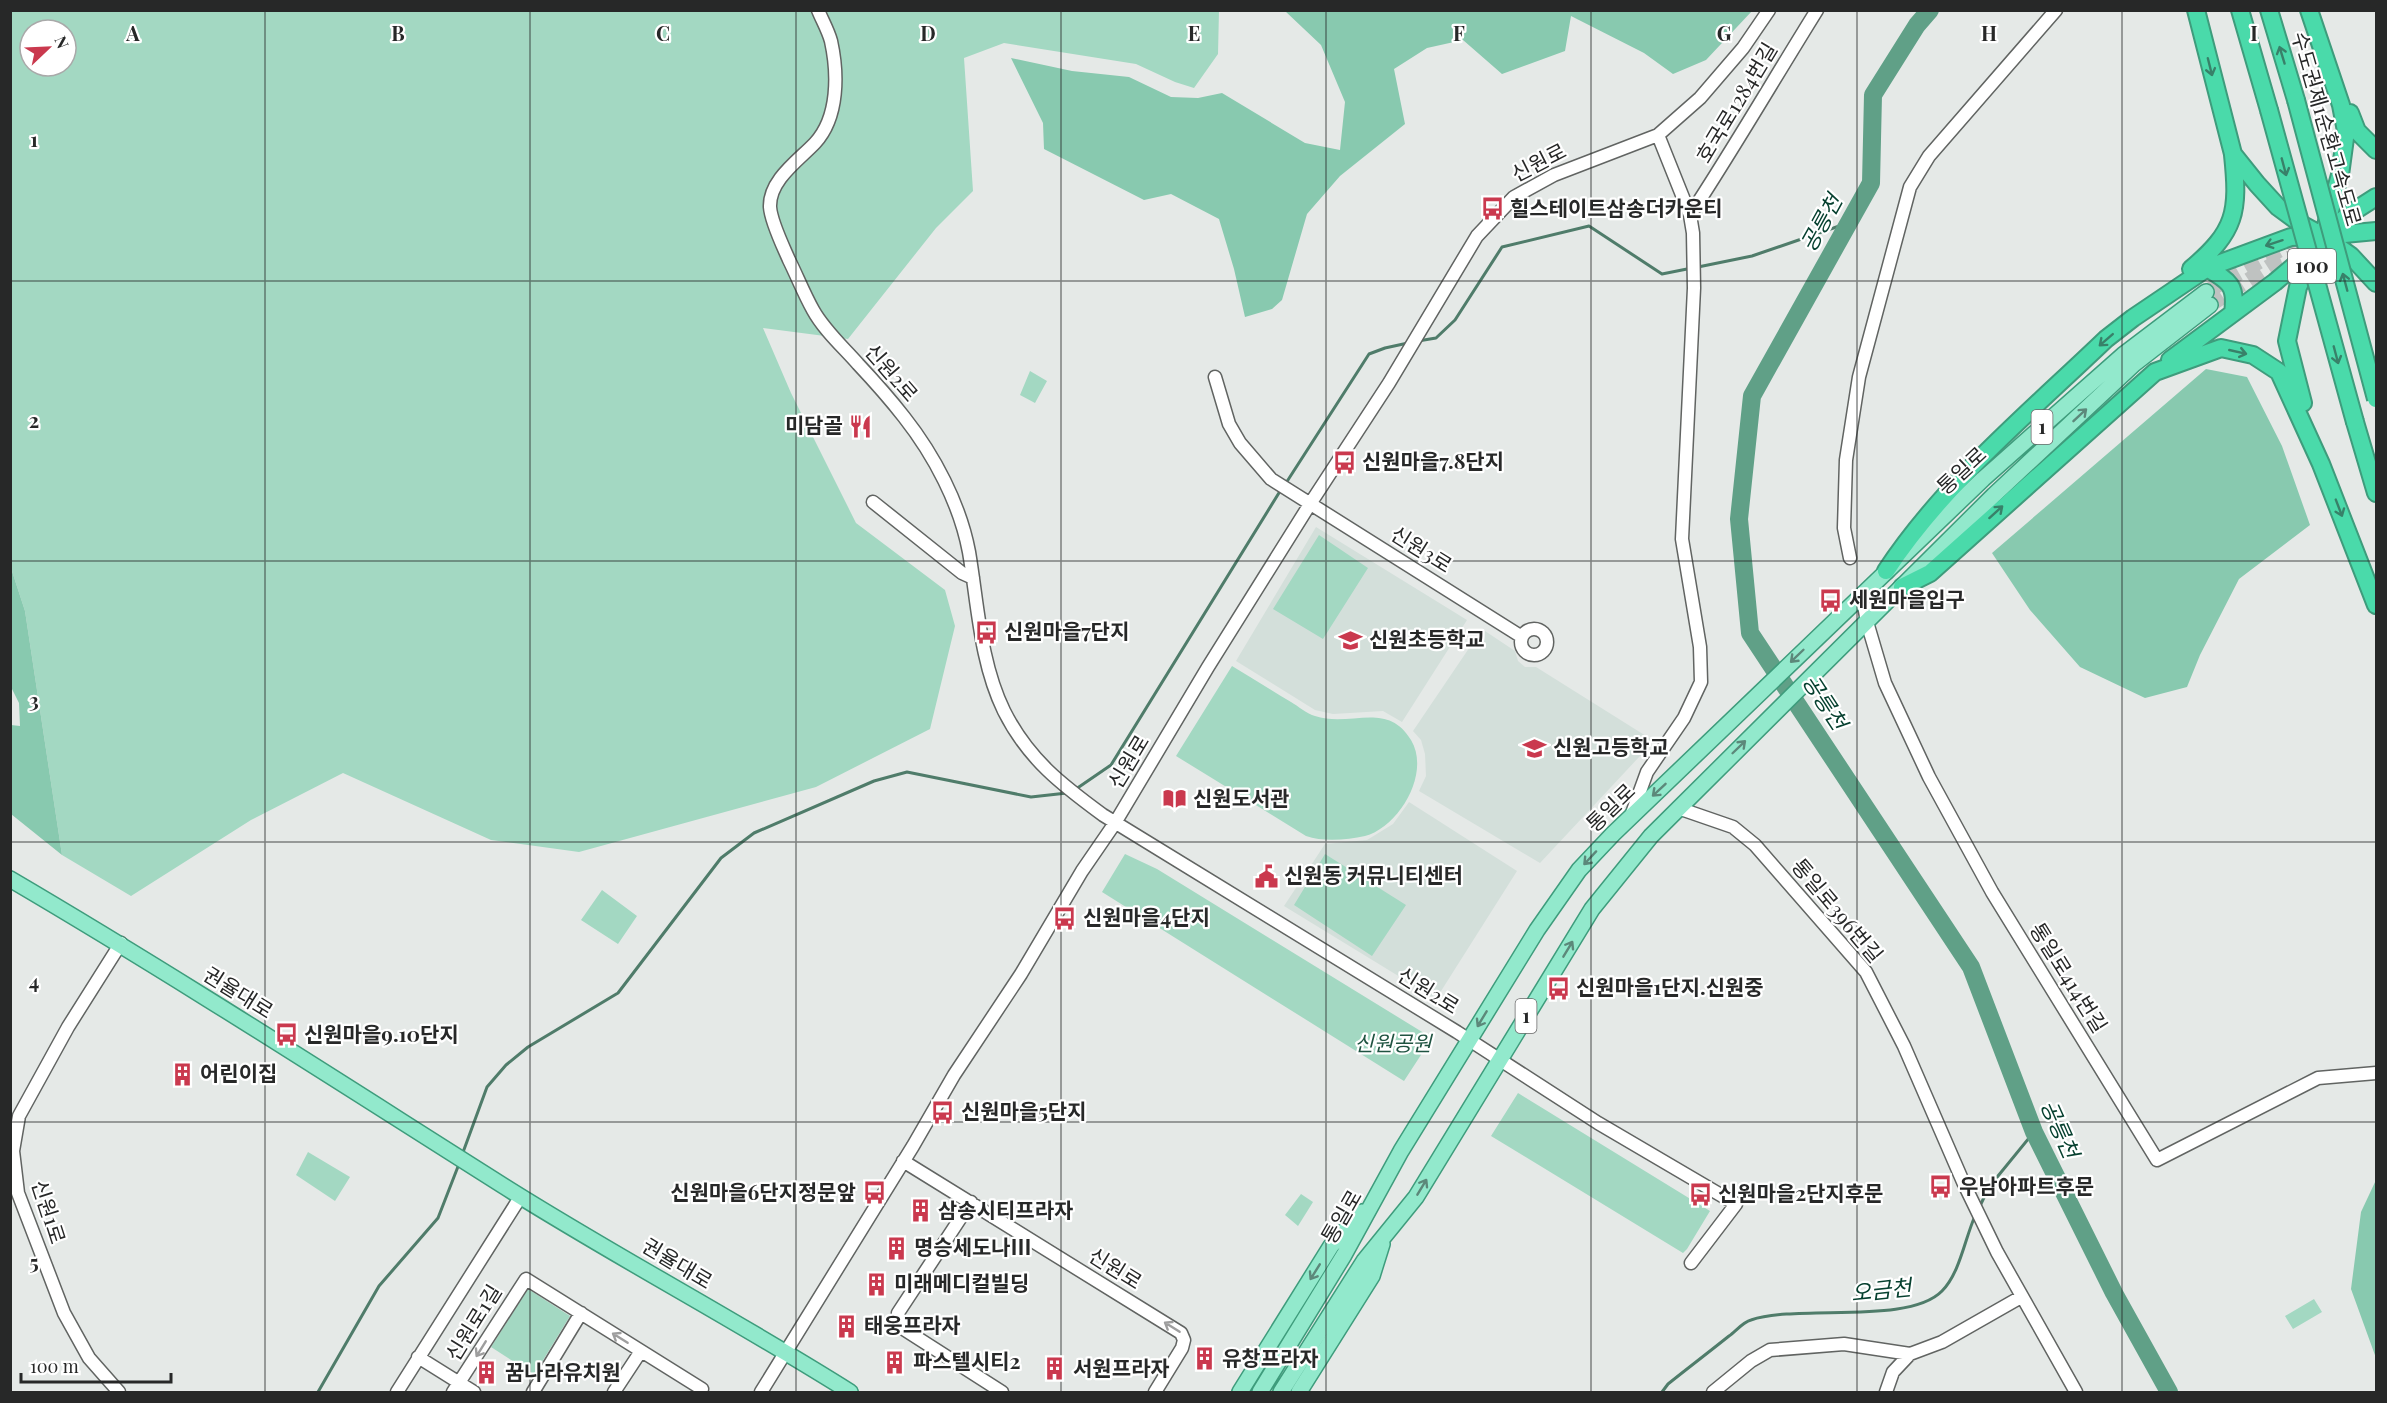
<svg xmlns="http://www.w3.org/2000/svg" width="2387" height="1403" viewBox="0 0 2387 1403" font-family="'Playfair Display','Noto Sans KR',serif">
  <rect width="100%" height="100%" fill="#e5e9e7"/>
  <path fill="#d3dfda" d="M1316,527L1467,620L1402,722L1383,711L1333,714L1315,710L1236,661Z
    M1482,629L1515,651L1518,661L1525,667H1536L1654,741L1540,863L1419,791L1426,776L1425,754L1421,740L1413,731Z
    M1409,802L1517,871L1436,999L1284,906L1325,844L1367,840L1393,824Z"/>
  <path fill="#a3d8c2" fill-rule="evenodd" d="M1219,10L1218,54L1194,88L1175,82L1136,64L1004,43L964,58L973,191L936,228L848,339L763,328L791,393L856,523L945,590L955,626L930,729L816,787L579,852L491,840L343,773L251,820L131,896L62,855L25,611L11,568L10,11ZM30,30H66V66H30Z
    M1030,371L1047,381L1035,403L1020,395Z
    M1319,535L1368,568L1323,639L1273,609Z
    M1232,666C1252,678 1271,690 1291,702C1298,706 1307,714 1315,716C1350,728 1387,700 1411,740C1431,773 1399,827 1365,836C1347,840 1323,842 1306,836L1176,756Z
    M1125,854L1157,869L1432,1038L1404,1081L1102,892Z
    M1325,854L1406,905L1372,956L1294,905Z
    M602,890L637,916L618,944L581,920Z
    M1518,1093L1710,1211L1687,1249L1683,1253L1491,1136Z
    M308,1152L350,1177L335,1201L296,1175Z
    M1301,1194L1313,1202L1298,1226L1285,1215Z
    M528,1289L570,1316L534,1375L491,1347Z
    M2314,1299L2322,1312L2293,1329L2285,1316Z"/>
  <path fill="#88c9af" d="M1285,11H1752L1706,60L1673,74L1644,53L1571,16L1565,51L1502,74L1463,40L1427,48L1394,69L1405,124L1340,176L1307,214L1282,300L1272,309L1245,317L1234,269L1219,219L1171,194L1144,200L1044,149L1043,123L1011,58L1072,71L1129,77L1171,97L1198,98L1222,93L1305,143L1340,150L1345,102L1321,45Z
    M2206,369L2247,377L2282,446L2310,525L2239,579L2200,655L2187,687L2145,698L2080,667L2030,610L1992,553Z
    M11,568L25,611L62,855L11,814V725L20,726L19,703L11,687Z
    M2376,1180V1358L2351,1289L2361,1212Z"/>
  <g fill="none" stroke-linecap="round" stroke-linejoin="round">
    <path stroke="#4f7c6a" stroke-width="3" d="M1698,267L1752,256L1848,223
      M1418,341L1436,338L1455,320L1502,247L1589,226L1662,274L1692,268
      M1286,483L1369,354L1385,348L1408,343
      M1076,789L1111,765L1282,488
      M462,1155L487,1087L506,1065L528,1047L618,993L721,858L754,833L874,781L907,772L1031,797L1067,793
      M1979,1208L1989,1187L2034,1132
      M318,1392L379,1286L438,1218L459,1164
      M1662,1392L1668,1384C1688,1368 1709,1352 1729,1336C1736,1331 1743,1322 1751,1320C1799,1304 1909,1325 1942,1291C1960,1273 1965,1238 1975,1216"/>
    <path stroke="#60a087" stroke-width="18" d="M1930,10L1917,25L1873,95L1871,183L1752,396L1739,519L1750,633L1971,967L2034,1132L2114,1293L2169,1392"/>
    <path stroke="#bfc2c1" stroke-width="15" stroke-dasharray="15 8" stroke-linecap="butt" d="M2206,292L2292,243
      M2210,305L2270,266L2309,250"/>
    <defs>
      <path id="minor" d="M818,10C822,20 828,30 831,41C838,73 839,117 815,143C799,160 769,180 770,207C771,222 783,246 789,260C797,276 804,294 813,310C824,330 843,347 858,364C874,381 890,399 904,417C934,455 960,504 969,552C978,605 980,662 1004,711C1028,759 1062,785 1103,815L1457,1032L1598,1123L1736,1204L1691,1263
        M1690,215C1734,148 1774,79 1817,10
        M1215,377L1229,424L1240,443L1271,479L1522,637
        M873,502L962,573L973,578
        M1850,558L1844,528L1846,460L1859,377L1910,187L1929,156L2056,10
        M1862,594L1867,622L1885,683L1929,777L1992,892L2157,1160L2318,1078L2376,1073
        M1521 642a13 13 0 1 1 26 0a13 13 0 1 1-26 0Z
        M1678,808L1733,827L1755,845L1866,972L1904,1046L1964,1184L1997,1252L2076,1392
        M1631,816L1647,772L1684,718L1701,682L1700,647L1682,539L1694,288L1693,233L1690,215L1658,135
        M903,1161L1181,1333L1184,1340L1182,1348L1155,1392
        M971,1202L898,1313L902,1328L1002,1392
        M418,1357L474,1392
        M119,1392L89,1358L64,1313L18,1193L13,1151L19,1116L68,1027L121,943
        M397,1392L521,1196
        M453,1392L526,1279L702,1389L700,1392
        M533,1392L581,1313
        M614,1392L641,1351
        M761,1392L913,1146L954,1075L1021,974L1082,871L1115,823L1208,667L1310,504L1389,383L1477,236L1514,197L1554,175L1658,135L1700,98L1743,48L1769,10
        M1713,1392L1751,1361L1770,1350L1844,1344L1910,1354L1942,1342L2021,1297
        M1886,1392L1893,1372L1910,1354"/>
      <path id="major" d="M10,879C177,977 339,1082 502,1185C616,1257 736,1320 850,1392
        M1240,1392L1331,1246L1362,1212
        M1260,1392L1344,1255L1401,1151L1537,930L1579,870L1613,834L1983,479L2123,355L2206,292
        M1281,1392L1364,1261L1416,1197L1592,909L1651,836L1994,495L2134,364L2210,305
        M1299,1392L1372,1276L1382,1244"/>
      <path id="highway" d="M2196,10L2233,154L2257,184L2278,207L2301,224L2323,236L2376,231
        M2240,10L2269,110
        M2269,10L2296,100
        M2350,113L2357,131L2376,150
        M2207,268C2229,281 2237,285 2233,313
        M2191,269C2236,231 2239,212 2233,155
        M2170,360L2275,282L2301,260L2323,236L2340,175L2346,131L2341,105L2309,10
        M2303,403L2287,341L2298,287L2323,236L2351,213L2376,197
        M2355,422L2376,493
        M1886,571C1943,484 2031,411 2106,339L2133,318L2207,268L2291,237L2323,236L2351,256L2376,283
        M1902,587L1930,573L2155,372L2221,348L2253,355L2279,372L2321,464L2376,605"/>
    </defs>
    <use href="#minor" stroke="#616462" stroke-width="15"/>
    <use href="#major" stroke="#3e9c7c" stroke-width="18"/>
    <use href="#highway" stroke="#3e9c7c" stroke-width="20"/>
    <use href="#minor" stroke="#fff" stroke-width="12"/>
    <use href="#major" stroke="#92e9cc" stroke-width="15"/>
    <use href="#highway" stroke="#4adaaa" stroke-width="16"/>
    <defs>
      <path id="highway-bridge" d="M2296,100L2376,399
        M2269,110L2355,422"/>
    </defs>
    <use href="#highway-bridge" stroke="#3e9c7c" stroke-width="20" stroke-linecap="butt"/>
    <use href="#highway-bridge" stroke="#4adaaa" stroke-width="16"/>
  </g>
  <defs><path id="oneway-shaft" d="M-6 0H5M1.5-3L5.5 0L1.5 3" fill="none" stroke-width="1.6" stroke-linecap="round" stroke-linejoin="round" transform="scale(1.5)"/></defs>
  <g stroke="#388169">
    <use href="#oneway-shaft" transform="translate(2282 55) rotate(-107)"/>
    <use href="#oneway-shaft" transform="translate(2210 67) rotate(76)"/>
    <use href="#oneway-shaft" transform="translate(2284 167) rotate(75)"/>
    <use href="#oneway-shaft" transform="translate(2274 243) rotate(162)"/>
    <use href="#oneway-shaft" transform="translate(2345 282) rotate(-105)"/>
    <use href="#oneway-shaft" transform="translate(2106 340) rotate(139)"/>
    <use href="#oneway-shaft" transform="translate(2238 352) rotate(13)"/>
    <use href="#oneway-shaft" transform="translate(2336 355) rotate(75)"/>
    <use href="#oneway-shaft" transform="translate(2339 508) rotate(69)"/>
    <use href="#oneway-shaft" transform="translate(1996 512) rotate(-42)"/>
  </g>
  <g stroke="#5c887a">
    <use href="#oneway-shaft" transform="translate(2080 415) rotate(-43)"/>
    <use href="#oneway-shaft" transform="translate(1797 656) rotate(136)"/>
    <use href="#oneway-shaft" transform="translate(1739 747) rotate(-44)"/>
    <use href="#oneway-shaft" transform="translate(1659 790) rotate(137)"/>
    <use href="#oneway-shaft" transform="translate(1590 858) rotate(133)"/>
    <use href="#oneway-shaft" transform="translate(1568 949) rotate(-59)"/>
    <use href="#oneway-shaft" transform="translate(1482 1019) rotate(121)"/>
    <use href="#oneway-shaft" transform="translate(1422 1187) rotate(-59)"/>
    <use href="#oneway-shaft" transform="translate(1315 1272) rotate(122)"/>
  </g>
  <g stroke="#9e9e9e">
    <use href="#oneway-shaft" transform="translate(1172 1327) rotate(-148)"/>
    <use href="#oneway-shaft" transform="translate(620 1338) rotate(-148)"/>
    <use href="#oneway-shaft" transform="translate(481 1349) rotate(122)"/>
  </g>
  <path fill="none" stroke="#272828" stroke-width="1.5" stroke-opacity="0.55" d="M265,10V1392M530,10V1392M796,10V1392M1061,10V1392M1326,10V1392M1591,10V1392M1857,10V1392M2122,10V1392M10,281H2376M10,561H2376M10,842H2376M10,1122H2376"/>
  <defs>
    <symbol id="bus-bare" viewBox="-9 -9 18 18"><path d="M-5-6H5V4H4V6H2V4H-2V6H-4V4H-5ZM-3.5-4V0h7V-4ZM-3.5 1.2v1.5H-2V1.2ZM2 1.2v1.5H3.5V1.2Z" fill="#ca394e" stroke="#fff" stroke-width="2.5" paint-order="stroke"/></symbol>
    <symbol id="restaurant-bare" viewBox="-9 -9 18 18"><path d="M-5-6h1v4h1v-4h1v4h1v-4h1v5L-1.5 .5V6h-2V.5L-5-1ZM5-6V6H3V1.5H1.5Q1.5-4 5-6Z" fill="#ca394e" stroke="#fff" stroke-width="2.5" paint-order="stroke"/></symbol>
    <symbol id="school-bare" viewBox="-9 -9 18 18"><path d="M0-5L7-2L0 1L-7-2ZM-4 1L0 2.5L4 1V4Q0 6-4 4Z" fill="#ca394e" stroke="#fff" stroke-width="2.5" paint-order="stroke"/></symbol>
    <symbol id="library-bare" viewBox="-9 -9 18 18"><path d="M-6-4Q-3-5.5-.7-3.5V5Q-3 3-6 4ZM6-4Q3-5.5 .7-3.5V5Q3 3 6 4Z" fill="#ca394e" stroke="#fff" stroke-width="2.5" paint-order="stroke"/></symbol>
    <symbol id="civic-bare" viewBox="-9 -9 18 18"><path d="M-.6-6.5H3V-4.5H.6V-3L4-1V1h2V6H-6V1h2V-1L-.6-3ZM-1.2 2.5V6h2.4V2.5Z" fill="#ca394e" stroke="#fff" stroke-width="2.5" paint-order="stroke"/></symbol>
    <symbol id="building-bare" viewBox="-9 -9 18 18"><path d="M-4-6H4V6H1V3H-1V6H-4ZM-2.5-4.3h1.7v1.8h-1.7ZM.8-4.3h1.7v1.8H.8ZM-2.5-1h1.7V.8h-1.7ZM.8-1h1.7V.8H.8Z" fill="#ca394e" stroke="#fff" stroke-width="2.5" paint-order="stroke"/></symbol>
  </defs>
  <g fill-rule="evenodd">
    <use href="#bus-bare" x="1476" y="192" width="33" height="33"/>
    <use href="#restaurant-bare" x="844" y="410" width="33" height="33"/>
    <use href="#bus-bare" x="1328" y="446" width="33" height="33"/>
    <use href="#bus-bare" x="1814" y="584" width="33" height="33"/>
    <use href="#bus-bare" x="970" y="616" width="33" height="33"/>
    <use href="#school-bare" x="1334" y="624" width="33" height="33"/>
    <use href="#school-bare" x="1518" y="732" width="33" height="33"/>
    <use href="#library-bare" x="1158" y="782" width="33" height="33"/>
    <use href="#civic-bare" x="1250" y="860" width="33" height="33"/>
    <use href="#bus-bare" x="1048" y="902" width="33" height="33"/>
    <use href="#bus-bare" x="1542" y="972" width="33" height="33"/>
    <use href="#bus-bare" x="270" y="1018" width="33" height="33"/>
    <use href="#building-bare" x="166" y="1058" width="33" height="33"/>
    <use href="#bus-bare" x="926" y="1096" width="33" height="33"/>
    <use href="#bus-bare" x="1924" y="1170" width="33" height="33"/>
    <use href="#bus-bare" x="858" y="1176" width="33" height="33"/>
    <use href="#bus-bare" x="1684" y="1178" width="33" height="33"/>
    <use href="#building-bare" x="904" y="1194" width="33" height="33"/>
    <use href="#building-bare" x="880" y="1232" width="33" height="33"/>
    <use href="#building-bare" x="860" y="1268" width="33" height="33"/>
    <use href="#building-bare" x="830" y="1310" width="33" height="33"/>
    <use href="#building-bare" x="1188" y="1342" width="33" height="33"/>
    <use href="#building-bare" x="878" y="1346" width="33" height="33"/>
    <use href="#building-bare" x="1038" y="1352" width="33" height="33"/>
    <use href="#building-bare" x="470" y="1356" width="33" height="33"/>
  </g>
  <g text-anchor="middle" stroke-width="4.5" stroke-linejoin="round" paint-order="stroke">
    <g fill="#fff" stroke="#686868" stroke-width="1.5">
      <rect x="2288" y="249" width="48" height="34" rx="4.5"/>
      <rect x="2031.5" y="410" width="21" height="34" rx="4.5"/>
      <rect x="1515.5" y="999" width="21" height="34" rx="4.5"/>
    </g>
    <g font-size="20" font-weight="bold" fill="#272828">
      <text x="2312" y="273">100</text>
      <text x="2042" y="434">1</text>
      <text x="1526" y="1023">1</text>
    </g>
    <g font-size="21" fill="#272828" stroke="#fff">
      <text transform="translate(1737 103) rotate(-59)" y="7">호국로1284번길</text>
      <text transform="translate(2326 129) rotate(74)" y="7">수도권제1순환고속도로</text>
      <text transform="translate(1539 163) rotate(-27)" y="7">신원로</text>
      <text transform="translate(891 373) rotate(49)" y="7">신원2로</text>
      <text transform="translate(1962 471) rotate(-43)" y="7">통일로</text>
      <text transform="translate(1421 550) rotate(32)" y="7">신원3로</text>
      <text transform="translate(1129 762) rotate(-59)" y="7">신원로</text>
      <text transform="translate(1611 808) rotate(-44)" y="7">통일로</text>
      <text transform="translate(1837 911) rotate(50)" y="7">통일로396번길</text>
      <text transform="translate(2068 978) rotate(58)" y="7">통일로414번길</text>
      <text transform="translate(1428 991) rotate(32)" y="7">신원2로</text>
      <text transform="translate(238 993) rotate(32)" y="7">권율대로</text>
      <text transform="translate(48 1212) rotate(72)" y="7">신원1로</text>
      <text transform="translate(1342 1217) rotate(-60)" y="7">통일로</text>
      <text transform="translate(677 1264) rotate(31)" y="7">권율대로</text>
      <text transform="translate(1115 1269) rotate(32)" y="7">신원로</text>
      <text transform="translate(474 1323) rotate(-58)" y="7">신원로1길</text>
    </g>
    <g font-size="21" font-weight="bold" fill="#272828" stroke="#fff" text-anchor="start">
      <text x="1510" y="216">힐스테이트삼송더카운티</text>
      <text x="843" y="433" text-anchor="end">미담골</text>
      <text x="1362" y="469">신원마을7.8단지</text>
      <text x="1849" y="607">세원마을입구</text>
      <text x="1004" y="639">신원마을7단지</text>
      <text x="1369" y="647">신원초등학교</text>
      <text x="1553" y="755">신원고등학교</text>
      <text x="1193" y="806">신원도서관</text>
      <text x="1284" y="883">신원동 커뮤니티센터</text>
      <text x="1083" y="925">신원마을4단지</text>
      <text x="1576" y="995">신원마을1단지.신원중</text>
      <text x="304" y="1042">신원마을9.10단지</text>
      <text x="200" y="1081">어린이집</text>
      <text x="961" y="1119">신원마을5단지</text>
      <text x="1959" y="1194">우남아파트후문</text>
      <text x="856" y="1200" text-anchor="end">신원마을6단지정문앞</text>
      <text x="1718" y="1201">신원마을2단지후문</text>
      <text x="938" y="1218">삼송시티프라자</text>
      <text x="914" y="1255">명승세도나Ⅲ</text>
      <text x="894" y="1291">미래메디컬빌딩</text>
      <text x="864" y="1333">태웅프라자</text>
      <text x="1222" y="1366">유창프라자</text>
      <text x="913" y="1369">파스텔시티2</text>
      <text x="1073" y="1376">서원프라자</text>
      <text x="505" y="1380">꿈나라유치원</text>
    </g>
    <g font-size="21" font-style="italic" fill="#1f5341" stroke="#fff">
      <text x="1393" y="1051">신원공원</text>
    </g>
    <g font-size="22" font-style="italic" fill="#06402f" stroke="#fff">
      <text transform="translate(1821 223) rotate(-61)" y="8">공릉천</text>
      <text transform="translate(1825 702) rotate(57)" y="8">공릉천</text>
      <text transform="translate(2060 1129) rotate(66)" y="8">공릉천</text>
      <text transform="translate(1881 1290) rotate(-6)" y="8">오금천</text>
    </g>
  </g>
  <g font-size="20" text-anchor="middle" font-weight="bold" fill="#272828" stroke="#fff" stroke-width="4.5" stroke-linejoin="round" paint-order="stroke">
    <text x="133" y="41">A</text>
    <text x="398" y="41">B</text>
    <text x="663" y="41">C</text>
    <text x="928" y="41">D</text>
    <text x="1194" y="41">E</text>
    <text x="1459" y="41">F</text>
    <text x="1724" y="41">G</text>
    <text x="1989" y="41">H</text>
    <text x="2254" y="41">I</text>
    <text x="34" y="147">1</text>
    <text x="34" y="428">2</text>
    <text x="34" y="708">3</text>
    <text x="34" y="989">4</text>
    <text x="34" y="1270">5</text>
  </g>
  <rect width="2387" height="1403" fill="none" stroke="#272828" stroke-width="24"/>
  <g transform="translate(48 48) rotate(67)"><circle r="28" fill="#ffffff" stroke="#a9a9a9" stroke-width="1.5"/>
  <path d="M0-4.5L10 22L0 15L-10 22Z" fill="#ca394e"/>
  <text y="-9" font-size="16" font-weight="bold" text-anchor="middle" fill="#272828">N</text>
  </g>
  <path d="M21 1373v9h150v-9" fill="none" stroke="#272828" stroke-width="3"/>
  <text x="30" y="1373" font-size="18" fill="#272828" stroke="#ffffff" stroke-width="4.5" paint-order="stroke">100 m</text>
</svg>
